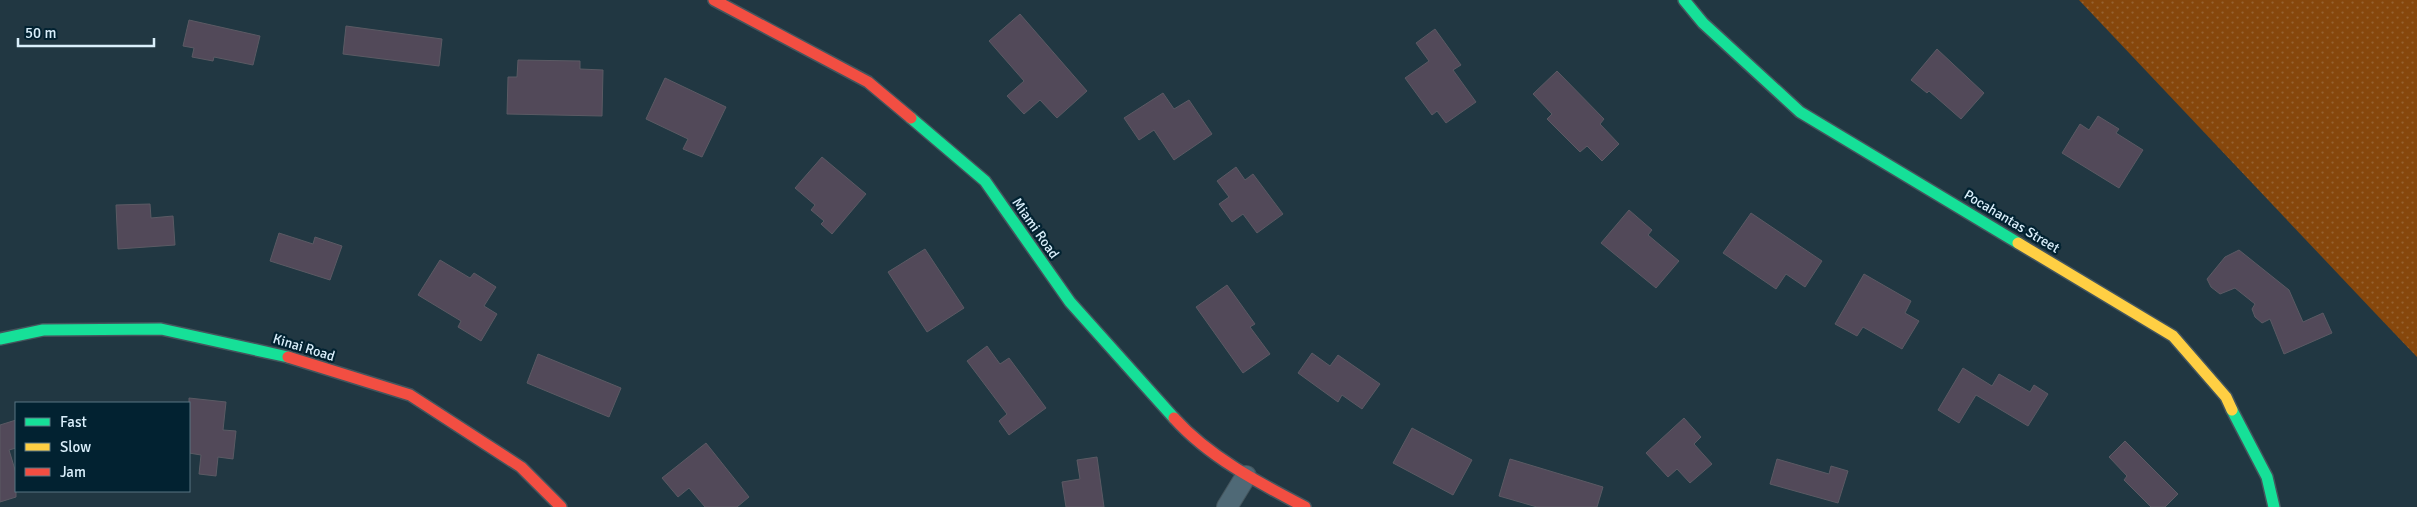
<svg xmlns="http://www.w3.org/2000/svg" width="2417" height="507" viewBox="0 0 2417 507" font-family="Signika,sans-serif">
  <defs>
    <pattern id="grass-dots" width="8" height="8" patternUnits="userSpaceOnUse" patternTransform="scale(1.25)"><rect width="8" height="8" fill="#86470c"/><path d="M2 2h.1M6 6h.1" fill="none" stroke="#966230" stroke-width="1.8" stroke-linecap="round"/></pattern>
  </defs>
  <rect width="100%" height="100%" fill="#213742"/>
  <path fill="url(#grass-dots)" d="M2079,0H2417V357L2375,313Z"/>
  <path fill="#524959" stroke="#5b5a64" d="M1020,14L1087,91L1057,118L1040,100L1024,114L1007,96L1024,81L989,41Z
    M189,20L260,36L253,65L214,57L213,61L192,57L194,48L183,46Z
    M346,26L442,39L439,66L343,54Z
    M1435,29L1461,65L1453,70L1476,102L1446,123L1437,111L1432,115L1405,78L1429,61L1416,43Z
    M1937,49L1984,93L1961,119L1929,91L1927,93L1911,80Z
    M518,60L580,61V69L603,70L602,116L507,114L508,77H517Z
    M1557,71L1604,119L1600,124L1619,144L1602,161L1587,146L1580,152L1547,119L1552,114L1533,94Z
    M665,78L726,107L702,157L683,149L688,139L646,119Z
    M1163,93L1174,109L1189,100L1212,134L1174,160L1154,130L1139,140L1124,118Z
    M2098,116L2119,129L2116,133L2143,150L2119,188L2062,153L2080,124L2089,130Z
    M822,157L866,194L832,234L821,224L824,221L811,210L815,205L795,188Z
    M1236,167L1245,180L1253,174L1283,214L1257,233L1243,214L1232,222L1219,204L1229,197L1217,181Z
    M150,204L151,218L173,216L175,245L118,249L116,205Z
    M1629,210L1652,230L1648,235L1679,261L1656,288L1601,243Z
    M1751,213L1822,261L1805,287L1786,274L1776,289L1723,253Z
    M279,233L313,244L315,237L342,246L330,280L270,261Z
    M925,249L964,308L927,332L888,272Z
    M2239,250L2289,290L2303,322L2323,313L2332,333L2284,354L2270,319L2262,323L2255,317L2252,309L2255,304L2235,288L2220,294L2211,287L2207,279L2225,257Z
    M440,260L470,278L474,273L496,287L484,306L497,314L481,341L458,327L461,321L418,295Z
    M1864,274L1911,301L1905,313L1919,321L1902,349L1863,327L1857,336L1835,324Z
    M1227,285L1255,324L1250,327L1270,354L1243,373L1196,307Z
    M987,346L1000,364L1009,358L1046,408L1009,435L999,421L1007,414L967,361Z
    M1312,353L1330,366L1338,355L1380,384L1362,409L1342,395L1338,402L1298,373Z
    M538,354L621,388L609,417L527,383Z
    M1963,368L1992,386L1999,374L2030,392L2034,385L2048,394L2028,426L1976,395L1959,423L1938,410Z
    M189,398L226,402L223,430L236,431L233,459L218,457L216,476L199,474L201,455L189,453Z
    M1684,418L1701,437L1694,444L1712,464L1690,483L1677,469L1668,477L1646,453Z
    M16,420V448L9,450L16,473V497L0,502V425Z
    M1412,428L1472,460L1453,495L1393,463Z
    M2125,441L2178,494L2165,507H2151L2124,480L2127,476L2109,457Z
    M706,443L749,497L737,507H705L689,488L678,497L662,478Z
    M1097,457L1104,507H1066L1062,482L1080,479L1077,460Z
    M1510,459L1603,487L1597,507H1537L1499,496Z
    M1777,459L1829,474L1831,466L1848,471L1838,503L1770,484Z"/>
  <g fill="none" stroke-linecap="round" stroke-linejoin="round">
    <defs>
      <path id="street" d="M1227,507L1246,476"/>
      <path id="fast" d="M1684,0L1703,23L1800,112L2018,243
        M911,118L985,181L1070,302L1174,418
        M0,339L43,330L161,329L288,357
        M2232,410L2267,477L2274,507"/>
      <path id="slow" d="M2018,243L2173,336L2226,397L2232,410"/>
      <path id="jam" d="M714,0L868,82L911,118
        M288,357L410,395L521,467L561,507
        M1174,418C1209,457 1259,483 1305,507"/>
    </defs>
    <use href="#street" stroke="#44555d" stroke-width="22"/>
    <use href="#fast" stroke="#44555d" stroke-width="14"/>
    <use href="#slow" stroke="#44555d" stroke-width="14"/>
    <use href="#jam" stroke="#44555d" stroke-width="14"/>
    <use href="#street" stroke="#4f6976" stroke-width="20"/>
    <use href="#fast" stroke="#16e098" stroke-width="11"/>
    <use href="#slow" stroke="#ffcf43" stroke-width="11"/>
    <use href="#jam" stroke="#f24e42" stroke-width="11"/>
  </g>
  <g text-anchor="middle" stroke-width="4.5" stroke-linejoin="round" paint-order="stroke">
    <g font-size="14" fill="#daeffb" stroke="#022231">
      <text transform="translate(2012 221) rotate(31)" y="5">Pocahantas Street</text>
      <text transform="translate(1036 228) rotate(55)" y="5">Miami Road</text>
      <text transform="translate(304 347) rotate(17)" y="5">Kinai Road</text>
    </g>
  </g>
  <rect x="15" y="402" width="175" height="90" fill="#022231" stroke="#587482"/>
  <rect x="25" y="418" width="25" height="8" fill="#16e098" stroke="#587482"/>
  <text x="60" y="427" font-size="15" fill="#daeffb">Fast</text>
  <rect x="25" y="443" width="25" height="8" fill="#ffcf43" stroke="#587482"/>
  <text x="60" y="452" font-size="15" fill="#daeffb">Slow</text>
  <rect x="25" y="468" width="25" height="8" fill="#f24e42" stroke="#587482"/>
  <text x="60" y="477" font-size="15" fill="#daeffb">Jam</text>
  <path d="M18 38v8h136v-8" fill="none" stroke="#daeffb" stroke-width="2.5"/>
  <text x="25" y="38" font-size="15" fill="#daeffb" stroke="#022231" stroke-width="4" paint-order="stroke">50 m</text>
</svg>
